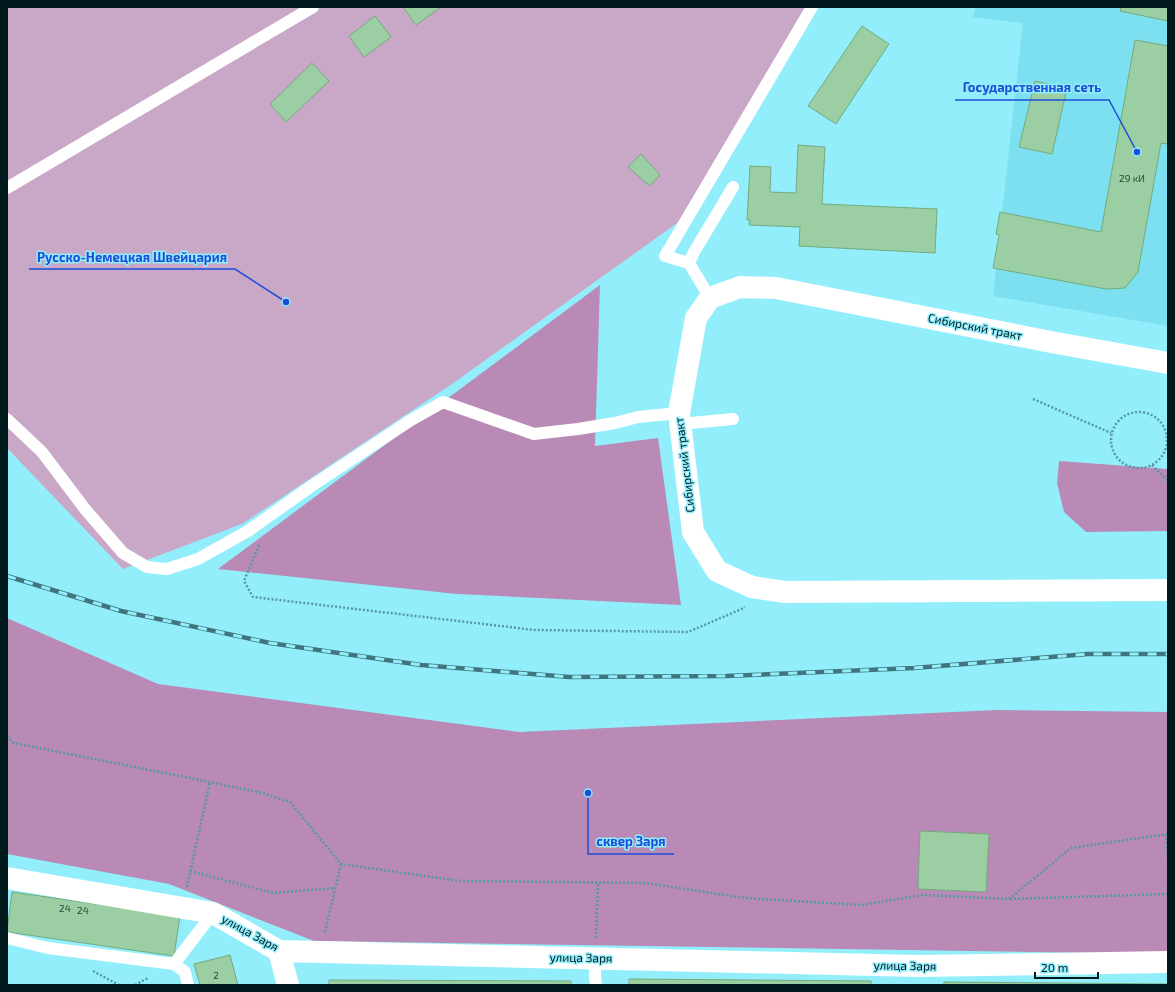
<svg xmlns="http://www.w3.org/2000/svg" width="1175" height="992" viewBox="0 0 1175 992" font-family="'Exo 2',sans-serif">
  <rect width="100%" height="100%" fill="#93eefc"/>
  <path fill="#7ce0f0" d="M975,7H1168V326L993,296L1023,23L973,17Z"/>
  <path fill="#c9a7c6" d="M7,7H816L680,221L452,384L242,524L123,569L7,448Z"/>
  <path fill="#b98ab5" d="M600,285L595,446L658,438L681,605L457,594L218,569Z
    M1059,461L1168,469V531L1086,532L1064,512L1057,483Z
    M7,618L158,684L520,732L997,710L1168,712V954L314,941L169,884L7,854Z"/>
  <path fill="#9bcfa3" stroke="#73aa7c" d="M403,7H441L416,25Z
    M1121,7H1168V21L1120,11Z
    M375,16L391,37L364,57L349,36Z
    M862,26L889,44L836,124L808,106Z
    M1135,40L1168,46V144L1161,143L1138,272L1125,288L1106,289L993,268L999,235L996,234L1000,212L1101,232Z
    M312,63L329,81L286,122L270,104Z
    M1035,81L1067,88L1052,154L1019,147Z
    M798,145L825,147L822,204L937,209L935,253L799,246L800,227L749,225L750,220H747L750,166L771,167L770,192L796,193Z
    M641,154L660,175L650,186L628,167Z
    M920,831L989,834L986,892L918,889Z
    M12,892L180,916L174,956L7,932Z
    M230,955L238,985H200L194,964Z
    M629,979L871,981V985H629Z
    M329,980L571,981V985H329Z
    M944,982L1168,984V985H944Z"/>
  <g fill="none" stroke-linecap="round" stroke-linejoin="round">
    <path stroke="#5798a2" stroke-width="2.5" stroke-dasharray="2 2" stroke-linecap="butt" d="M1033,399L1111,433
      M1111 440a28 28 0 1 1 56 0a28 28 0 1 1-56 0Z
      M1152,465L1168,481
      M259,545L244,581L253,597L535,630L688,632L744,608L745,607
      M7,736L14,743L210,782L262,793L290,802L341,864L460,881L646,883L745,898L861,905L923,895L1009,899L1071,848L1168,834
      M1166,834L1168,859
      M190,871L273,893L335,888
      M187,887L210,782
      M1010,899L1168,894
      M325,932L341,864
      M596,938L598,882
      M93,971L119,985
      M135,985L148,978"/>
    <path stroke="#fff" stroke-width="12" d="M7,188L313,7
      M689,263L694,252L733,187
      M710,298L689,263L665,256L812,7
      M7,419L42,452L85,509L123,553L147,567L167,569L198,559L248,531L310,487L411,420L443,402L534,434L578,429L615,423L638,417L679,413
      M680,424L733,419
      M7,938L48,948L174,964
      M595,958V976L596,985
      M188,985L185,972L174,964L213,913"/>
    <path stroke="#fff" stroke-width="22" d="M1168,363L1051,342L776,288L740,287L710,298L696,318L679,413L693,532L717,571L752,587L785,592L1168,590
      M7,878L213,913L279,951L918,966L1168,962
      M279,951L288,985"/>
    <defs>
      <path id="rail" d="M7,576L121,611L270,643L421,665L569,677L726,676L914,668L1088,654H1168"/>
    </defs>
    <use href="#rail" stroke="#40757d" stroke-width="4.5"/>
    <use href="#rail" stroke="#93eefc" stroke-width="3" stroke-dasharray="9" stroke-linecap="butt"/>
  </g>
  <g text-anchor="middle" stroke-width="3" stroke-linejoin="round" paint-order="stroke">
    <g font-size="10" fill="#27463e">
      <text x="1132" y="182">29 кИ</text>
      <text x="65" y="912">24</text>
      <text x="83" y="914">24</text>
      <text x="216" y="979">2</text>
    </g>
    <g font-size="12" fill="#00191d" stroke="#93eefc">
      <text transform="translate(975 327) rotate(11)" y="4">Сибирский тракт</text>
      <text transform="translate(685 465) rotate(-97)" y="4">Сибирский тракт</text>
      <text transform="translate(250 933) rotate(29)" y="4">улица Заря</text>
      <text transform="translate(581 958) rotate(1)" y="4">улица Заря</text>
      <text transform="translate(905 966) rotate(1)" y="4">улица Заря</text>
    </g>
  </g>
  <path fill="none" stroke="#1d4ed8" stroke-width="1.5" d="M1137 152L1109 100H955M286 302L235 269H29M588 793L588 854H674"/>
  <g fill="#1d4ed8" stroke="#93eefc" stroke-width="1.5">
    <circle cx="1137" cy="152" r="4"/>
    <circle cx="286" cy="302" r="4"/>
    <circle cx="588" cy="793" r="4"/>
  </g>
  <g font-size="13" text-anchor="middle" font-weight="bold" fill="#1d4ed8" stroke="#93eefc" stroke-width="3" stroke-linejoin="round" paint-order="stroke">
    <text x="1032" y="92">Государственная сеть</text>
    <text x="132" y="262">Русско-Немецкая Швейцария</text>
    <text x="631" y="846">сквер Заря</text>
  </g>
  <rect width="1175" height="992" fill="none" stroke="#00191d" stroke-width="16"/>
  <path d="M1035 972v6h63v-6" fill="none" stroke="#00191d" stroke-width="2"/>
  <text x="1041" y="972" font-size="12" fill="#00191d" stroke="#93eefc" stroke-width="3" paint-order="stroke">20 m</text>
</svg>
